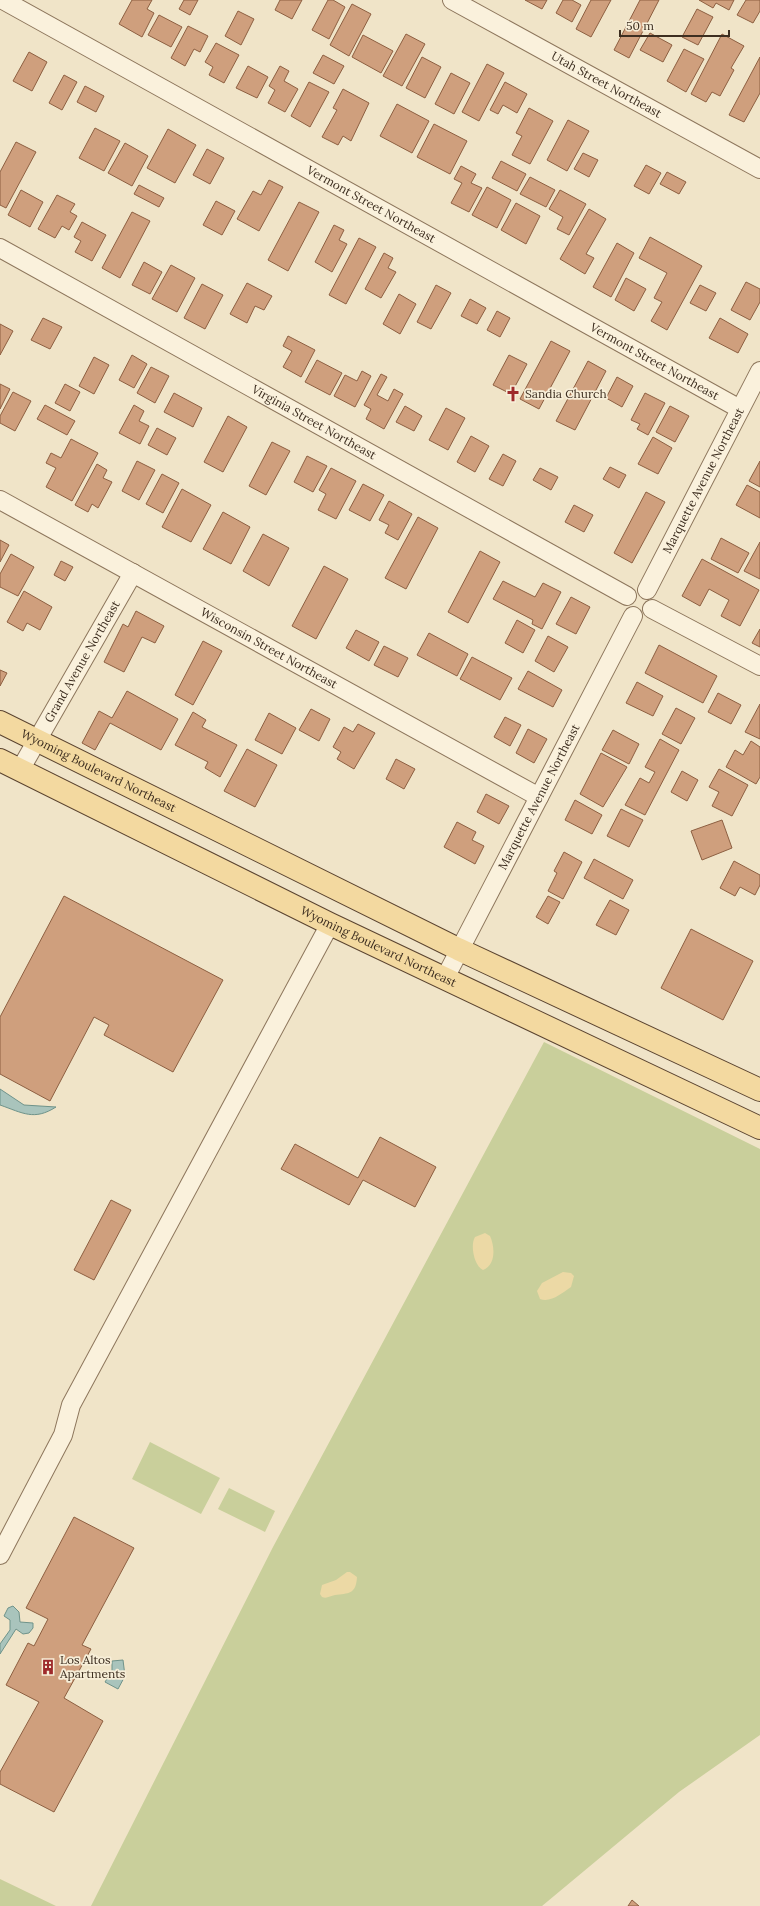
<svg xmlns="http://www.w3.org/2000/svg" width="760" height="1906" viewBox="0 0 760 1906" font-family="Lora,serif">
  <rect width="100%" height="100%" fill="#f0e4c8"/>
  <path fill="#c9cf9b" d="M544,1042L760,1149V1735L679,1792L542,1906H91L273,1547Z
    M150,1442L220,1478L201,1514L132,1479Z
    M229,1488L275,1511L265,1532L218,1509Z
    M0,1879L56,1906H0Z"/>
  <path fill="#ecd9a5" d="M485,1233L490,1236C495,1247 496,1265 483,1270C474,1266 470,1245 475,1237Z
    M563,1272L571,1273L574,1276L571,1287C562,1293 551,1303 540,1299L537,1291L542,1283Z
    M347,1572H350L357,1577C356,1595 348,1593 335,1595C330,1596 327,1599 322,1597L320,1594L322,1585L336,1580Z"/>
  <path fill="#a9c4bc" stroke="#6f938a" d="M0,1089L24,1105L56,1107C34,1121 23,1113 0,1105Z
    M13,1606L19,1612L20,1622L33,1623V1628L29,1633L23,1634L16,1629L0,1654V1644L10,1630V1620L4,1616L8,1608Z
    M123,1660L125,1676L118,1689L105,1682L112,1671V1661Z"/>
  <path fill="#cf9f7d" stroke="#8d5f41" d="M132,0H152L147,9L154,13L142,37L119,24Z
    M184,0H198L190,15L179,9Z
    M280,0H302L292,19L275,10Z
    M328,0H333L345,7L329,39L312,30Z
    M525,0H547L542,9Z
    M563,0H572L581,5L572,22L556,13Z
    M591,0H611L591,37L576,29Z
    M640,0H659L629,58L614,50Z
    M699,0H734L729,10L716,3L713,8Z
    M746,0H760V11L753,23L737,15Z
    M352,4L371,14L349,56L330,45Z
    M697,9L713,17L698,45L682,37Z
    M238,11L254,19L241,45L225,36Z
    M159,15L182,27L171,47L148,35Z
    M188,26L208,36L200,52L194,49L185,66L171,58Z
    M650,33L672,45L663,62L640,50Z
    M406,34L425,44L402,86L383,76Z
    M722,34L744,46L731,68L734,70L720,96L712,92L706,102L691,94Z
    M363,35L393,51L381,73L352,57Z
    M216,43L239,55L224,83L209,75L213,67L205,62Z
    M684,49L704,59L686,92L667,81Z
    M29,52L47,62L32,91L13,81Z
    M323,55L344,66L334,84L313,73Z
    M422,57L441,67L425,98L406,88Z
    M760,57V93L744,122L729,115Z
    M487,64L504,73L479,121L462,112Z
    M248,66L268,77L257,98L236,88Z
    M280,66L289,71L284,81L298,89L285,112L268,103L275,90L269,86Z
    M451,73L470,83L454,114L435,104Z
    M64,75L77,82L62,110L49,103Z
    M309,82L329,92L310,127L291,116Z
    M505,82L527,94L517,113L503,105L498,114L490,110Z
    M85,86L104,96L96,112L77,102Z
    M343,89L369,103L351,141L343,136L338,145L322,137L337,110L333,108Z
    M397,104L429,121L412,153L380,136Z
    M529,108L553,121L530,164L512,155L522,136L516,133Z
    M568,120L589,131L567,171L547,160Z
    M434,124L467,141L450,174L417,157Z
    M95,128L120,141L104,171L79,158Z
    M168,129L196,145L175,183L147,168Z
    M16,142L36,152L6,208L0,205V172Z
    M125,143L148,156L132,186L108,173Z
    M207,149L224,158L210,184L193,175Z
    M583,153L598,160L589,177L574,169Z
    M501,161L526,174L517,191L492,178Z
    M646,165L661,173L649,194L634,186Z
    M461,166L476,174L471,183L482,188L469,212L451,203L462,183L454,179Z
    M667,172L686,182L679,194L660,184Z
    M530,177L555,190L546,207L520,194Z
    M269,180L283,187L259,231L237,219L253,191L261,195Z
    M139,185L164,198L159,207L134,194Z
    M487,187L511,200L497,228L472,215Z
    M21,190L43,202L30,227L8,215Z
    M560,190L586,204L569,235L557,229L563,217L549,209Z
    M57,195L75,204L70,212L77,216L69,230L62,226L55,238L38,229Z
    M216,201L235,211L222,235L203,225Z
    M299,202L319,212L288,271L268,260Z
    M516,203L540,216L526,244L501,230Z
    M589,209L606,219L586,254L594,258L585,274L560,259Z
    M132,212L150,221L120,278L102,268Z
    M82,222L106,235L92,261L75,252L81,241L74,237Z
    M334,225L344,230L339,240L347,244L332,272L315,262Z
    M650,237L702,266L667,330L651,321L662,302L654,298L667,273L639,258Z
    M359,238L376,247L346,304L329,295Z
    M617,243L634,253L611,297L593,287Z
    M384,253L393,258L388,268L396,272L381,298L365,289Z
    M144,262L162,272L150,294L132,285Z
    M171,265L195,278L177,312L152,299Z
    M626,278L646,289L634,311L615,300Z
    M746,282L760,289V302L750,320L731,310Z
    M247,283L272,296L264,310L255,306L247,323L230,314Z
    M202,284L223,295L205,329L184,318Z
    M436,285L451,293L431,329L417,322Z
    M700,285L716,293L706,311L690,303Z
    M399,294L416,304L400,334L383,324Z
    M470,299L486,308L477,324L461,316Z
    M497,311L510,318L500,337L487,330Z
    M43,318L62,327L50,349L31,340Z
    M720,318L748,334L738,353L709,338Z
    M0,324L13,331L0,355Z
    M288,336L315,350L301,377L283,367L292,351L283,346Z
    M551,341L570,351L539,409L520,399Z
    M132,355L147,364L134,388L119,380Z
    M509,355L527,364L511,394L493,385Z
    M94,357L109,365L94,394L79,386Z
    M317,360L342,373L330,395L305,382Z
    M588,361L606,371L575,430L556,421Z
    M151,367L169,376L155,403L137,393Z
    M362,371L371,376L355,407L334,396L345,375L357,381Z
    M381,374L387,377L377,395L388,401L394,389L403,394L384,429L366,419L371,409L364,405Z
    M617,377L633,386L622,407L606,398Z
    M0,384L10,389L0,409Z
    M65,384L80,392L70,411L55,403Z
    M13,392L31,401L15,431L0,423V416Z
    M174,393L202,408L193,427L164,412Z
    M645,393L665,403L648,435L637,429L640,424L631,420Z
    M45,405L75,421L67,435L37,419Z
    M134,405L144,411L139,421L149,426L140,444L119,433Z
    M405,406L422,416L414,431L396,422Z
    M670,406L689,416L675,442L656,432Z
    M446,408L465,418L448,450L429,440Z
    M228,416L247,427L223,472L204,462Z
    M157,428L176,438L167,455L148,445Z
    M471,436L489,446L475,472L457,462Z
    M653,437L672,448L658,474L638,464Z
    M71,439L98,453L72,501L46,487L56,468L46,463L51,453L61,458Z
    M272,442L290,451L266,495L249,486Z
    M503,454L516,461L503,486L489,479Z
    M307,456L327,466L313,492L294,482Z
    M137,461L155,470L139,500L122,491Z
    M760,461V487L749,481Z
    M97,464L107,470L103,478L112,482L98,508L92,504L88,512L75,505Z
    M610,467L626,475L619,488L603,479Z
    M331,468L356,481L336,519L318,510L326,494L319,490Z
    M540,468L558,477L551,490L533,480Z
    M162,474L179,483L163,513L146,504Z
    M363,484L384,495L370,521L349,510Z
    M747,485L760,492V518L736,505Z
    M182,489L211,505L191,542L162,527Z
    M646,492L665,502L632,563L614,553Z
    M389,501L412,514L398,540L385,533L389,525L379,520Z
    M574,505L593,515L584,532L565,522Z
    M223,512L250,527L231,564L203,549Z
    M418,517L438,528L406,589L385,578Z
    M263,534L289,548L269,586L243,571Z
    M721,538L749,553L738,573L711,559Z
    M0,540L9,545L0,562Z
    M760,542V579L744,571Z
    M480,551L500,562L468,623L448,612Z
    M11,554L34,567L18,596L0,587V574Z
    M702,559L759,590L740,626L721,616L729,600L709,589L700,606L682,596Z
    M61,561L73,567L65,581L54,575Z
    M324,566L348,579L316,639L292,626Z
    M503,581L535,597L543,583L561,592L542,629L532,624L533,620L493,599Z
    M24,591L52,607L40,630L27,623L23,631L7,622Z
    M571,597L590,607L576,634L556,624Z
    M136,611L164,626L155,643L142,637L124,672L104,662L123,624L128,627Z
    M517,620L535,630L523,653L505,643Z
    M760,629V647L752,643Z
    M356,630L379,642L369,661L346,648Z
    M429,633L468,654L457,676L417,655Z
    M548,636L568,647L554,672L535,661Z
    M203,641L222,651L193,705L175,695Z
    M659,645L717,676L703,703L645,673Z
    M384,646L408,658L398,677L374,665Z
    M472,657L512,678L500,700L460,679Z
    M0,670L7,673L0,686Z
    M528,671L562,690L553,707L518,689Z
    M637,682L663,696L653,716L626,703Z
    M127,691L178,719L161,750L110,723L95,750L82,743L99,711L112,718Z
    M718,693L741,705L731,724L708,712Z
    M760,704V739L745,732Z
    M676,708L695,718L681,744L662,734Z
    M311,709L330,719L319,741L299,730Z
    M193,712L206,720L202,727L237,745L220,777L205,768L208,762L175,745Z
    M269,713L296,728L282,754L255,740Z
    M505,717L521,725L510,746L494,737Z
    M358,724L375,733L354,769L337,759L341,752L333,747L344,727L353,732Z
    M528,729L547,739L534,763L516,753Z
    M613,730L639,744L629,764L602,750Z
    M660,739L679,750L645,815L625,805L640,778L649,783L655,772L645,767Z
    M751,741L760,747V777L756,784L726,767L735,750L743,755Z
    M247,749L277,765L255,807L224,791Z
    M601,753L627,767L603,807L580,794Z
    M396,759L415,769L404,789L386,779Z
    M719,769L748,785L732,816L712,806L719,792L709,787Z
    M682,771L698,780L687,801L671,792Z
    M486,794L509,806L499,824L477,812Z
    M575,800L602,815L592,834L565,820Z
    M621,809L643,820L629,847L607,836Z
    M722,820L732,848L702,860L691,831Z
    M457,822L476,832L472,840L484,846L475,864L444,847Z
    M564,852L582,862L563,899L548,891L557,873L554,871Z
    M594,859L633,880L623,899L584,878Z
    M734,861L760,875V885L755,895L740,887L735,896L720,888Z
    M64,896L223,980L173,1072L104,1035L109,1025L94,1017L50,1101L0,1074V1017Z
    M548,896L560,902L548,924L536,917Z
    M610,900L629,910L616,935L596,925Z
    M691,929L753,961L723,1020L661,988Z
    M380,1137L436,1167L415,1207L363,1180L349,1205L281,1169L295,1144L358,1178Z
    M111,1200L131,1210L94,1280L74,1270Z
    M74,1517L134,1548L82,1645L91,1649L64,1698L103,1721L54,1812L0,1784V1772L39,1702L6,1685L28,1643L34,1646L48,1619L26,1608Z
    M632,1900L639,1906H628Z"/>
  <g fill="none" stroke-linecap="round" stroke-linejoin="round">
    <defs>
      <g id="minor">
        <path id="s1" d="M3,0L740,409"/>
        <path id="s2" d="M452,0L760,169"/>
        <path id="s3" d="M0,248L627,596"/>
        <path id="s4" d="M0,500L539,797"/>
        <path id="s5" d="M647,590L760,371"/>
        <path d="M652,609L760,666"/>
        <path id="s6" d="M20,770L133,573"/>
        <path id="s7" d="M445,978L633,616"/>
        <path d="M0,1555L63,1435L71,1405L330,924"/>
      </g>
      <g id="major">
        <path id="s8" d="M0,722L458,949L760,1090"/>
        <path id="s9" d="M0,760L330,924L760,1128"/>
      </g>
    </defs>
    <use href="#minor" stroke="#8d765c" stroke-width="20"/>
    <use href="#major" stroke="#5b4430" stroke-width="24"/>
    <use href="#minor" stroke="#faf1dc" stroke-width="18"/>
    <use href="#major" stroke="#f3d9a0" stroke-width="22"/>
  </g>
  <defs>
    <symbol id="church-bare" viewBox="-9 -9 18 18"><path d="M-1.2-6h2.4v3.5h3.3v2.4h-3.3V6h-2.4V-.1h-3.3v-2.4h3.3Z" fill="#9e2a2b" stroke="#f7eed8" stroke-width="2.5" paint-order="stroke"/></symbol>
    <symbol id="building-bare" viewBox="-9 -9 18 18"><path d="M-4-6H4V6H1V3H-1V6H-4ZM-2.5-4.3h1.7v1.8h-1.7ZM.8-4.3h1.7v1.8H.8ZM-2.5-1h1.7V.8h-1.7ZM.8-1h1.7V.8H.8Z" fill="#9e2a2b" stroke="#f7eed8" stroke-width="2.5" paint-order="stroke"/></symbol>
  </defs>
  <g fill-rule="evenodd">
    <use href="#church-bare" x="502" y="383" width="22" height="22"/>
    <use href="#building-bare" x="37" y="1656" width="22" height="22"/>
  </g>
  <g text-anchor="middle" stroke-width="3.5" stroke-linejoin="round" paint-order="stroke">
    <g font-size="12" fill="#3d2e20" stroke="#f7eed8">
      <text dy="4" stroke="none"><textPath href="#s2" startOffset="176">Utah Street Northeast</textPath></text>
      <text dy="4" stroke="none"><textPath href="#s1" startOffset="421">Vermont Street Northeast</textPath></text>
      <text dy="4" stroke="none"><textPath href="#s1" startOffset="745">Vermont Street Northeast</textPath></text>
      <text dy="4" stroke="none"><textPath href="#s3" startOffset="359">Virginia Street Northeast</textPath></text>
      <text dy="4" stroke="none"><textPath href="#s5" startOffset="123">Marquette Avenue Northeast</textPath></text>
      <text dy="4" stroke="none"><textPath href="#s4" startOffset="307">Wisconsin Street Northeast</textPath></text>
      <text dy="4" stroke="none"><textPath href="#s6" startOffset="125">Grand Avenue Northeast</textPath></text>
      <text dy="4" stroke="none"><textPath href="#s8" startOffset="110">Wyoming Boulevard Northeast</textPath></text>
      <text dy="4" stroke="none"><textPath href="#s7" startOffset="204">Marquette Avenue Northeast</textPath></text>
      <text dy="4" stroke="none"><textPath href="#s9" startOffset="422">Wyoming Boulevard Northeast</textPath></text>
    </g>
    <g font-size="12" fill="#3d2e20" stroke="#f7eed8" text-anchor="start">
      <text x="525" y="398">Sandia Church</text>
      <text x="60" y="1664">Los Altos<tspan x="60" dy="14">Apartments</tspan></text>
    </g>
  </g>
  <path d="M620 30v6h109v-6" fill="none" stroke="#3d2e20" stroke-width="2"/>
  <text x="626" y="30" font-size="12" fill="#3d2e20" stroke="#f7eed8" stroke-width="3" paint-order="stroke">50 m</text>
</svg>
